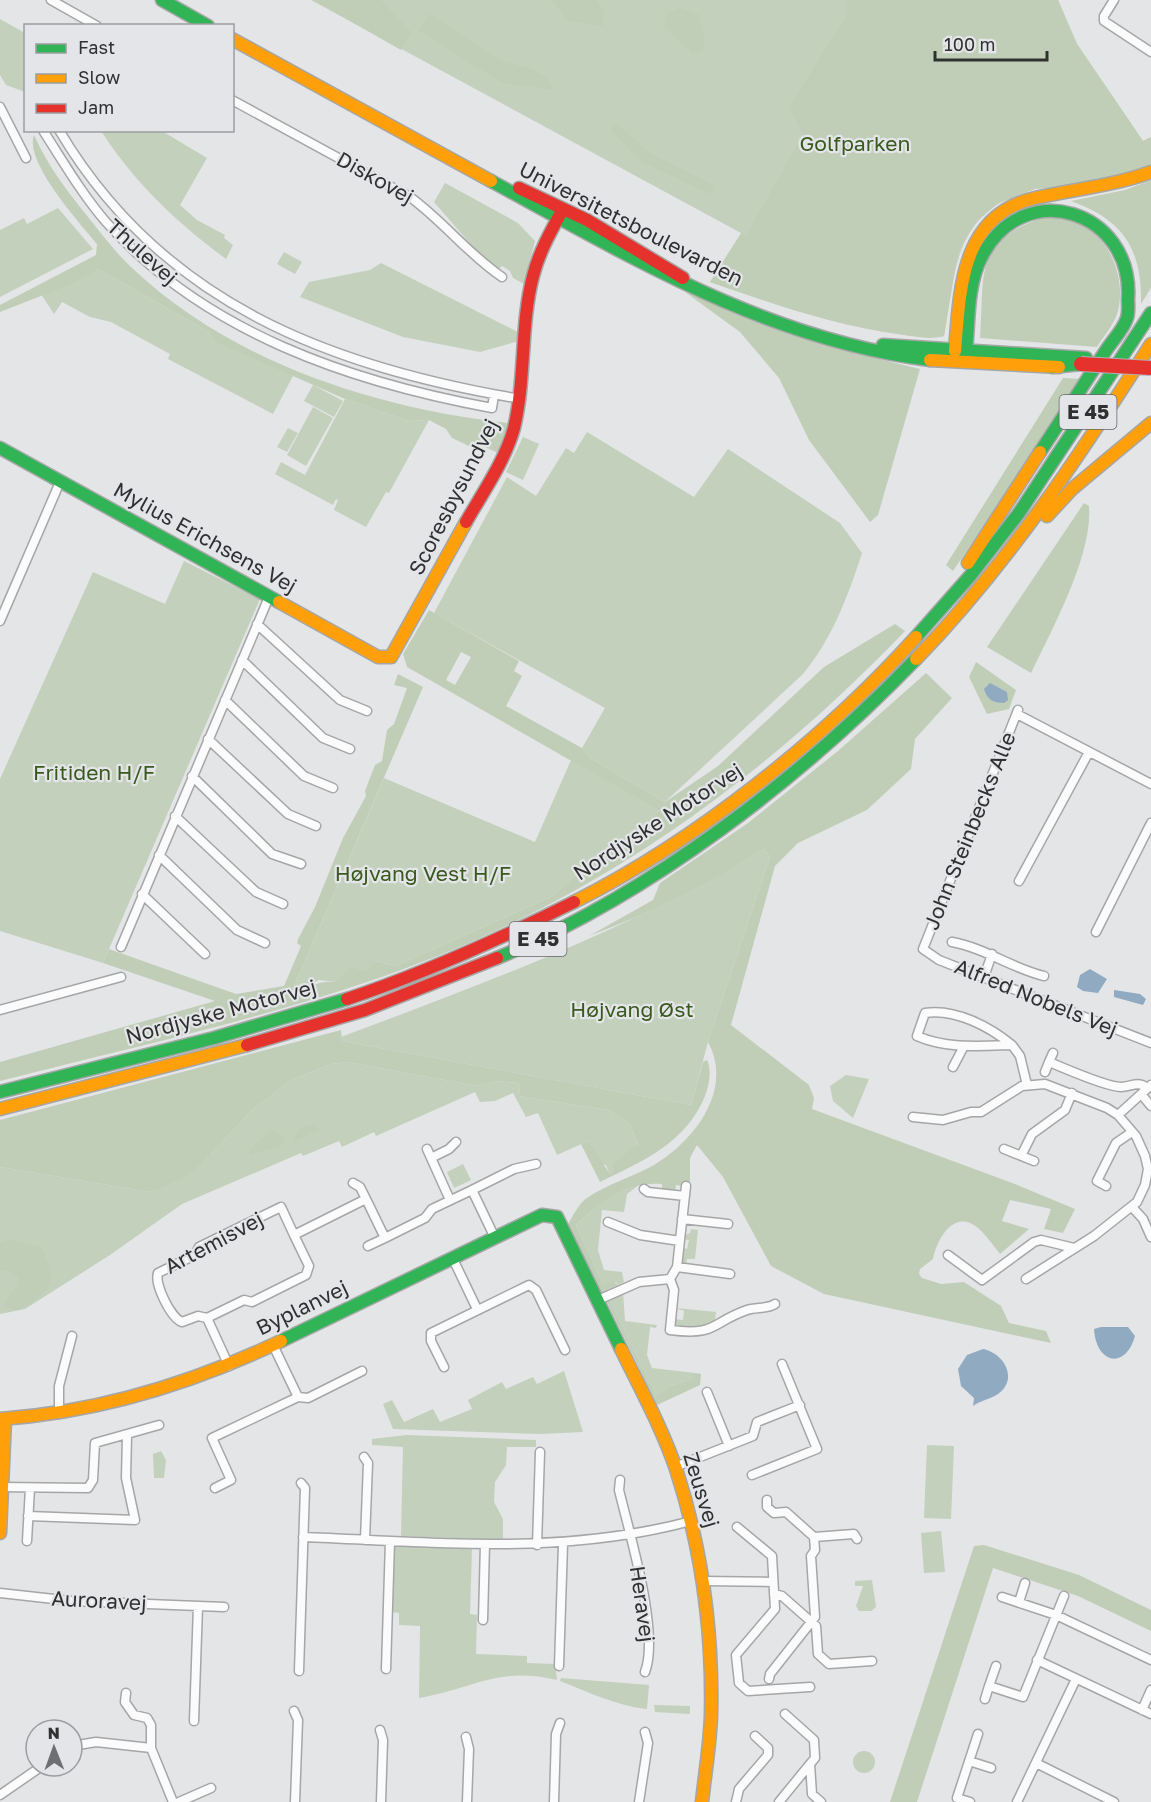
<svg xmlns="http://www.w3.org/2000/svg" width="1151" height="1802" viewBox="0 0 1151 1802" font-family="'Golos Text',sans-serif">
  <rect width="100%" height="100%" fill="#e4e5e7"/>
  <path fill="#c3d0bc" d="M311,0H1058L1077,44L1143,141L1151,137C1139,147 1101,181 1089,185C1073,191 1052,185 1035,189C955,209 955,268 944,336C928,340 914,336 898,334C833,325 771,303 710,282L741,233Z
    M0,19L25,33V92L6,85L0,75Z
    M101,131H162L207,158L180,205L197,220L225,235L224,238L233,245L226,259C176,222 135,183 101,131Z
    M445,183L518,223L535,241L524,284L513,278L510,271L502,266L499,269L479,254L434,202Z
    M58,208L93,249L0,297V230L24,218L27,224Z
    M284,252L302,262L295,274L277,264Z
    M381,263L520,333L519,341L480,352L403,337L300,297L309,282L370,270Z
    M98,269L211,333L293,376L273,414L168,359L170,354L111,322L90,317L62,302L54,314L41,294Z
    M313,385L343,401L334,417L304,401Z
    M345,399L409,421L429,420L389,493L386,492L366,527L334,510L338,500L336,499L333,505L275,474L281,462L305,475Z
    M313,407L333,418L306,466L287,455Z
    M288,428L298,433L287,452L277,447Z
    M587,432L694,497L728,449L840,523L862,553C848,596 832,639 803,674L665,802L590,758L582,748L605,708L434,613L507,477L536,496L566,448L574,453Z
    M523,437L539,444L523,480L506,472Z
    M184,561L260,599L103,963L0,931V779L93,572L165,604Z
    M571,760L659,811L587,865L551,897L395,966L375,961L367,972L337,982L319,980L300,990L292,991L384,778L535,842Z
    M764,849L770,857L708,1042L691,1105L342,1041L341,1037C485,983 631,929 764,849Z
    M347,1062L477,1086L492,1081L520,1083L519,1096L608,1110L630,1124L638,1146L611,1163L613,1172L610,1175L606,1165L601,1164L588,1141L557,1155L538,1113L526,1117L513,1093L495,1101L480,1102L475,1092L376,1136L374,1132L342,1147L339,1141L303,1156L301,1153L182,1204L110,1255L25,1309L0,1314V1167L150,1192L200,1166L251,1111L291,1080L331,1064Z
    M846,1075L869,1079L853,1118L833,1101L830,1086Z
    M463,1164L471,1180L454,1188L447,1172Z
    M643,1182L627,1194L624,1212L602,1210L598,1250L604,1270L622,1272L624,1282L618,1285L616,1282L603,1284L576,1225L610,1196Z
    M691,1229L698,1230L695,1259H687L686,1265L683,1264L682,1248L687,1249L689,1240L683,1239V1236L690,1233Z
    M623,1292L625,1321L657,1325L656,1328L650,1327L647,1355L652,1368L695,1373V1379L672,1385L656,1395L609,1299Z
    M676,1308L716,1312L714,1325L691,1329L675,1327V1319L683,1320L684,1311Z
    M564,1371L583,1432L540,1434L393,1429L383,1404L392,1400L404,1422L433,1409L440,1422L472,1409L468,1400L502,1382L506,1389L533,1377L537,1384Z
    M407,1435L536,1440V1447H507L506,1465L495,1482L494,1502L503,1519V1540L401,1536L403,1447L372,1445V1439Z
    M927,1445L954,1446L951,1519L924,1518Z
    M161,1451L166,1460L164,1478H154L153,1454Z
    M941,1531L945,1572L924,1573L921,1533Z
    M394,1546L472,1549L470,1614L477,1615L476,1654L527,1656V1663L555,1664L557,1680C497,1666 474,1689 419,1698L420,1626L399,1625V1613L392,1612Z
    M872,1580L876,1607L871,1611H859L856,1606L863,1586H855V1581Z
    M561,1678L649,1685L647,1709C617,1706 588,1692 560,1681Z
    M654,1705L690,1706V1714L655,1712Z
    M853 1762a11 11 0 1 1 22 0a11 11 0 1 1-22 0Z"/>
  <path fill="#c0ceb7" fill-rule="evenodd" d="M313,0H381L412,33L401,50Z
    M552,0H597L604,11L603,26L567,21Z
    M848,0H1058L1077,44L1143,141L1151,137V165L1090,185L1035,189L997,204L975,223L958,252L944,336C928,340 914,336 898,334C833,325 771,303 710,282L741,234L746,235L803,135L789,106L845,19Z
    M680,8L699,15L705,43L702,51L692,53L665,27L667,13Z
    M429,14L505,62L532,69L547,77L553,90L502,83L419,31Z
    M617,123L650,153L714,185L710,194L640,161L611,130Z
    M34,135C48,167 70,195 92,222C104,237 116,253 131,267C231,362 374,408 508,423L498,453L472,441L469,446L452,438L446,429L429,420L409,421L345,399L225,346L214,341L211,333L98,269L74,283L0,312V305L96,255L97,244C80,223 24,162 34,135Z
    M1151,180V288L1141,304C1142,248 1123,220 1071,201L1125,190Z
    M1044,217C1051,218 1060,217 1067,218C1106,228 1127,274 1118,311C1115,323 1104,336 1097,347L980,338C985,273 972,242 1044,217Z
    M685,292C763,325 837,349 920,369L878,515L870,522L809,440L779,378L740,332Z
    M1063,378L1083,379L953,571L946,565Z
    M1084,503L1089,506C1093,555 1052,629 1031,673L987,647Z
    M429,610L519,661L514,671L522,676L506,706L582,748L590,758L665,802L718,766L824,667L895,624L905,631C791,750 658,854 508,925C348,1002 171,1037 0,1081V1062L215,1001L103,963L109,949L236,994L284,986L301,946L297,943L298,939L315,907L343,838L366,796L365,791L375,765L382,761L387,730L394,724L407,688L394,685L398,674L423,687L292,991C311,990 313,980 337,982L350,967L366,972L375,961L395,966L551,897L587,865L659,811L407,667L403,654ZM461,652L471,657L455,685L446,680Z
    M976,662L1016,690L1009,709L987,714L969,677Z
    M926,673L952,698L915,739L911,769L867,810L798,843L775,866L731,1025L809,1085L814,1098L812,1109L1015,1184L1075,1209L1063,1233L1044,1229L1051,1209L1010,1200L1002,1221L1029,1229L1000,1254C993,1245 986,1235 978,1228C954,1208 937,1239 933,1259L920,1269L919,1274L922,1278L941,1284L964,1282L1001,1306L1009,1323L1046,1331L1051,1343L824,1294L771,1266L723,1177L697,1145L690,1158V1187L676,1185L675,1191L662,1190V1184C624,1181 603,1202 576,1225L603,1284L613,1281L618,1285L601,1293L568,1224C573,1216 579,1203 587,1198C607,1184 633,1177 654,1165C694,1141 734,1090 708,1042L770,857L764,849C707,884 651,913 589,936L653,900L660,883L748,823L838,751Z
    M341,1030L342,1041L691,1105L703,1062L707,1060C712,1070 709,1086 705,1096C686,1143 643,1161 600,1182L581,1144L588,1141L610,1174L613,1172L611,1163L638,1145L630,1124L608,1110L519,1096L520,1083L493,1081L477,1086L347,1062L331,1064L291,1080L251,1111L200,1166L181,1179L150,1192L0,1167V1120Z
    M315,1124L320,1130L292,1142L300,1128Z
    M272,1129L286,1138L281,1146L251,1155L249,1151Z
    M12,1239L41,1247C59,1281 52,1293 18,1310L4,1306L6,1299L18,1286V1278L11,1271L0,1270V1243Z
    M609,1299L656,1395L672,1385L694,1379L695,1373L701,1374L700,1385L657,1405L606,1300Z
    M984,1545L1079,1575L1151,1610V1631L1078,1596L993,1568L917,1802H890L974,1546Z"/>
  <path fill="#8faac1" d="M990,683L1007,692L1008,700L1004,703C994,703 987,700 984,689Z
    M1090,969L1107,979L1098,993L1083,991L1077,987L1080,975Z
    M1114,990L1140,994L1146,999L1143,1005L1114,997Z
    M1101,1327H1128L1135,1336C1125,1371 1096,1363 1094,1329Z
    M983,1349C1004,1353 1019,1379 998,1394C989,1400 981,1400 973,1406L974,1398L961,1386L958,1369L967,1355Z"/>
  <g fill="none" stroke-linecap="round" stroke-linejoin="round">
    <defs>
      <path id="street" d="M51,0L97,26
        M1114,0L1104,16V21L1151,52
        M232,100L410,197C443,221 468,254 502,277
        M0,107L26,158
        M47,130L44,132C64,163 82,194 106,222C205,333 351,382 492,408L494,395
        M59,130C162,304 331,367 521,399
        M0,621L60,482
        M257,624L340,700L367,711
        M242,660L323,738L350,749
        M225,700L304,776L333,788
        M1018,710L923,949L939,960L1151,1043
        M1017,714L1151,784
        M208,739L288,814L316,826
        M192,776L272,854L301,864
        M175,816L256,892L283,904
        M159,855L237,930L265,943
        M1019,881L1089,752
        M142,894L205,954
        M1096,932L1151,823
        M952,942C985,948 1011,968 1044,976
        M121,947L269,597
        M984,977L992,954
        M0,1010L121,977
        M1012,1045C990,1027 955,1008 925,1013L917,1036C946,1049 981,1046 1012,1045L1020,1056L1027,1085
        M1053,1053L1049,1062C1064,1068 1106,1087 1121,1087C1131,1087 1138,1080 1147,1088
        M953,1067L964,1046
        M1045,1072L1049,1062
        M1141,1094L1151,1106
        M1118,1115L1151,1085
        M913,1117L943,1120L971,1112H981L1022,1086L1045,1084L1107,1108L1118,1115L1136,1136L1145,1156L1148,1169L1145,1185L1137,1202L1094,1236L1026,1279
        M427,1149L450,1200
        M1004,1149L1034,1161
        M1022,1154L1032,1134L1065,1110L1072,1093
        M431,1158L449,1149L456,1142
        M353,1183L360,1187L366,1199
        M686,1186L677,1267L670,1279L674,1290L670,1330C717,1336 710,1323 747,1310C756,1307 768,1309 775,1304
        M1106,1186L1097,1181L1116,1143L1132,1132
        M644,1189L648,1192L685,1196
        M472,1190L514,1169L536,1164
        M1132,1207L1143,1219L1151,1237
        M682,1219L728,1224
        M608,1222L640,1235L680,1241
        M368,1246L385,1238
        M948,1255L982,1280L1034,1242L1041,1240L1074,1248
        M453,1259L477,1309
        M677,1267L730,1274
        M598,1300L639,1282L670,1279
        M207,1318L198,1316L182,1322C171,1318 154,1284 158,1273L195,1255L199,1247L281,1207L294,1235
        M273,1345L298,1397
        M229,1366L207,1318L244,1300L252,1302L306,1275L309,1266L294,1235L366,1199L385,1238L425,1218L432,1209L472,1190L495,1238
        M444,1367L431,1341V1333L529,1285L536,1290L565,1350
        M707,1392L729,1446
        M59,1414V1386L72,1336
        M364,1457L368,1463L365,1540
        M675,1467L753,1436L757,1422L800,1405
        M752,1475L817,1449L782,1364
        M620,1480L619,1490C629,1532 660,1633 645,1672
        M0,1487L88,1488L93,1480L95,1443L159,1425
        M215,1488L231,1480L212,1438L298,1397L308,1398L362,1371
        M767,1500V1507L774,1513L786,1512L814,1537L815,1550L811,1556L815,1617L770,1674L769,1679
        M28,1516L135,1520L126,1478L127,1436
        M737,1527L772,1556L775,1609L736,1655L739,1683L748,1691L810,1687
        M303,1537C435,1542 562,1556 691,1521
        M814,1537L854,1534L857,1539
        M27,1541L30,1488
        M537,1545L540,1452
        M703,1581L773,1582
        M0,1593L72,1601L224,1607
        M774,1594L782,1596L816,1626L818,1654L829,1664L872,1661
        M1002,1597L1056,1615L1151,1660
        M1019,1602L1025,1583
        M483,1620L485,1544
        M1037,1660L1151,1714
        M559,1666L563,1544
        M996,1666L989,1686L1023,1697L1064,1596
        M386,1669L390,1541
        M299,1671L305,1488L301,1483
        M126,1693L125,1702L134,1715L147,1718L151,1725V1748L173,1802
        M985,1699L989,1686
        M1142,1710L1151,1690
        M294,1711L298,1720L295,1802
        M785,1714L814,1740L815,1758L810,1764L812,1794L821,1802
        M194,1721L198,1606
        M380,1730L383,1740L381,1802
        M466,1737L469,1749L467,1802
        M72,1746L96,1742L151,1748
        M969,1761L991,1768
        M1036,1763L1114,1802
        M0,1795L42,1766
        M179,1802L211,1788
        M554,1802L556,1734L560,1723
        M639,1802L648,1743L645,1732
        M736,1802L739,1789L768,1755V1748L755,1736
        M779,1802L810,1764
        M970,1802L957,1798L978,1734
        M1017,1802L1076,1679"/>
      <path id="fast" d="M162,0L208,26
        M491,181C631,257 768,340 930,360
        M883,345L1086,358
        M966,352C969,322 967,286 981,258C1022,175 1134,210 1128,299C1128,305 1129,312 1127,318C1124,329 1111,342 1105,352C1083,385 1062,419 1040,452
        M1052,367L1081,364
        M0,448L279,602
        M916,637L970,576L1019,513L1151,313
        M497,958C650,895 802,777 916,659
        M0,1092L214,1038L347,999
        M281,1341L542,1215L557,1217L621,1349"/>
      <path id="slow" d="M232,39L491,181
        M955,351C960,289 961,215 1035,198C1074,189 1113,186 1151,172
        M930,360L1059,367
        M1047,516L1072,489L1151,423
        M968,563L1040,452
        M279,602L378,657H391L466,522
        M916,659C1008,564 1080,455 1151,344
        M574,902C696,841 825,738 916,637
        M0,1109L247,1045
        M621,1349C640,1388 662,1428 676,1469C702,1549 713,1632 711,1716C710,1744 705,1774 702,1802
        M0,1419C100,1412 191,1384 281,1341
        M0,1533L5,1419"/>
      <path id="jam" d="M519,188L587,220L683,278
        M466,522C483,492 505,461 514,428C526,378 520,326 533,276C539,252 551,231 563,209
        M347,999C425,973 500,939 574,902
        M247,1045L365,1010L497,958"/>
    </defs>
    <use href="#street" stroke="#a5a6a7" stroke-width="11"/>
    <use href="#fast" stroke="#a5a6a7" stroke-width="15"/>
    <use href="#slow" stroke="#a5a6a7" stroke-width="15"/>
    <use href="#jam" stroke="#a5a6a7" stroke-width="15"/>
    <use href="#street" stroke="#fbfbfb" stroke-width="8"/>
    <use href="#fast" stroke="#30b455" stroke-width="12"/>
    <use href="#slow" stroke="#ff9f0a" stroke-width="12"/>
    <use href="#jam" stroke="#e5322d" stroke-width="12"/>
    <defs>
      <path id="jam-bridge" d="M1081,364L1151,368"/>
    </defs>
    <use href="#jam-bridge" stroke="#b9abb7" stroke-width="16" stroke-linecap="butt"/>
    <use href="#jam-bridge" stroke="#e5322d" stroke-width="14"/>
  </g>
  <g text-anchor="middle" stroke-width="4.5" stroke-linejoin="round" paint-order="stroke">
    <g fill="#e3e5e8" stroke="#666668" stroke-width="1.5">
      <rect x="1059.5" y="395" width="57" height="34" rx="4.5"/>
      <rect x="509.5" y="922" width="57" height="34" rx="4.5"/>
    </g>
    <g font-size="20" font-weight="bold" fill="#303031">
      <text x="1088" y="419">E 45</text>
      <text x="538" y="946">E 45</text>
    </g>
    <g font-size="21" fill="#39591d" stroke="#e3e5e8">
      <text x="855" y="151">Golfparken</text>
      <text x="94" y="780">Fritiden H/F</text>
      <text x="423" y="881">Højvang Vest H/F</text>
      <text x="632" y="1017">Højvang Øst</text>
    </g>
    <g font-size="21" fill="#303031" stroke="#e3e5e8">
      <text transform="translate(375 178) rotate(29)" y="7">Diskovej</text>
      <text transform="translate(631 224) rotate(27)" y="7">Universitetsboulevarden</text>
      <text transform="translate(142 252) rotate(42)" y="7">Thulevej</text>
      <text transform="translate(454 497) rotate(-63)" y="7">Scoresbysundvej</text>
      <text transform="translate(205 538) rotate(29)" y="7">Mylius Erichsens Vej</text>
      <text transform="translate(658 822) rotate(-33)" y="7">Nordjyske Motorvej</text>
      <text transform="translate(970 831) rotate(-68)" y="7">John Steinbecks Alle</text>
      <text transform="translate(1036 998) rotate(22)" y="7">Alfred Nobels Vej</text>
      <text transform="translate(221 1012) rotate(-15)" y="7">Nordjyske Motorvej</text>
      <text transform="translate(214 1243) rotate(-28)" y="7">Artemisvej</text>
      <text transform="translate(302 1308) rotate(-26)" y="7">Byplanvej</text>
      <text transform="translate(701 1490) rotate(73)" y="7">Zeusvej</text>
      <text transform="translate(99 1601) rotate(3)" y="7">Auroravej</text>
      <text transform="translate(642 1604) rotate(82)" y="7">Heravej</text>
    </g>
  </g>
  <rect x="24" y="24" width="210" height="108" fill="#e3e5e8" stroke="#9b9d9f" stroke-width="1.5"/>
  <rect x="36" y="44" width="30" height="9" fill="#30b455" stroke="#9b9d9f" stroke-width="1.5"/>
  <text x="78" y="54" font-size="18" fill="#303031">Fast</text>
  <rect x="36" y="74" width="30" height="9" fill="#ff9f0a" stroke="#9b9d9f" stroke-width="1.5"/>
  <text x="78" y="84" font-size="18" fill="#303031">Slow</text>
  <rect x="36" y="104" width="30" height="9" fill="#e5322d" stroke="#9b9d9f" stroke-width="1.5"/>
  <text x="78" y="114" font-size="18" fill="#303031">Jam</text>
  <g transform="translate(54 1748) rotate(359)"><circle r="28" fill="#e3e5e8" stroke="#9b9d9f" stroke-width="1.5"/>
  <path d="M0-4.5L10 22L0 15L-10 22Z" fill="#6f6f71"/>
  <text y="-9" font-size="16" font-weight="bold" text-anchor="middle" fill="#303031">N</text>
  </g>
  <path d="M935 51v9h112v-9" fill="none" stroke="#303031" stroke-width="3"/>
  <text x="944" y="51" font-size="18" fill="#303031" stroke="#e3e5e8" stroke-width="4.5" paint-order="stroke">100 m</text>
</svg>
